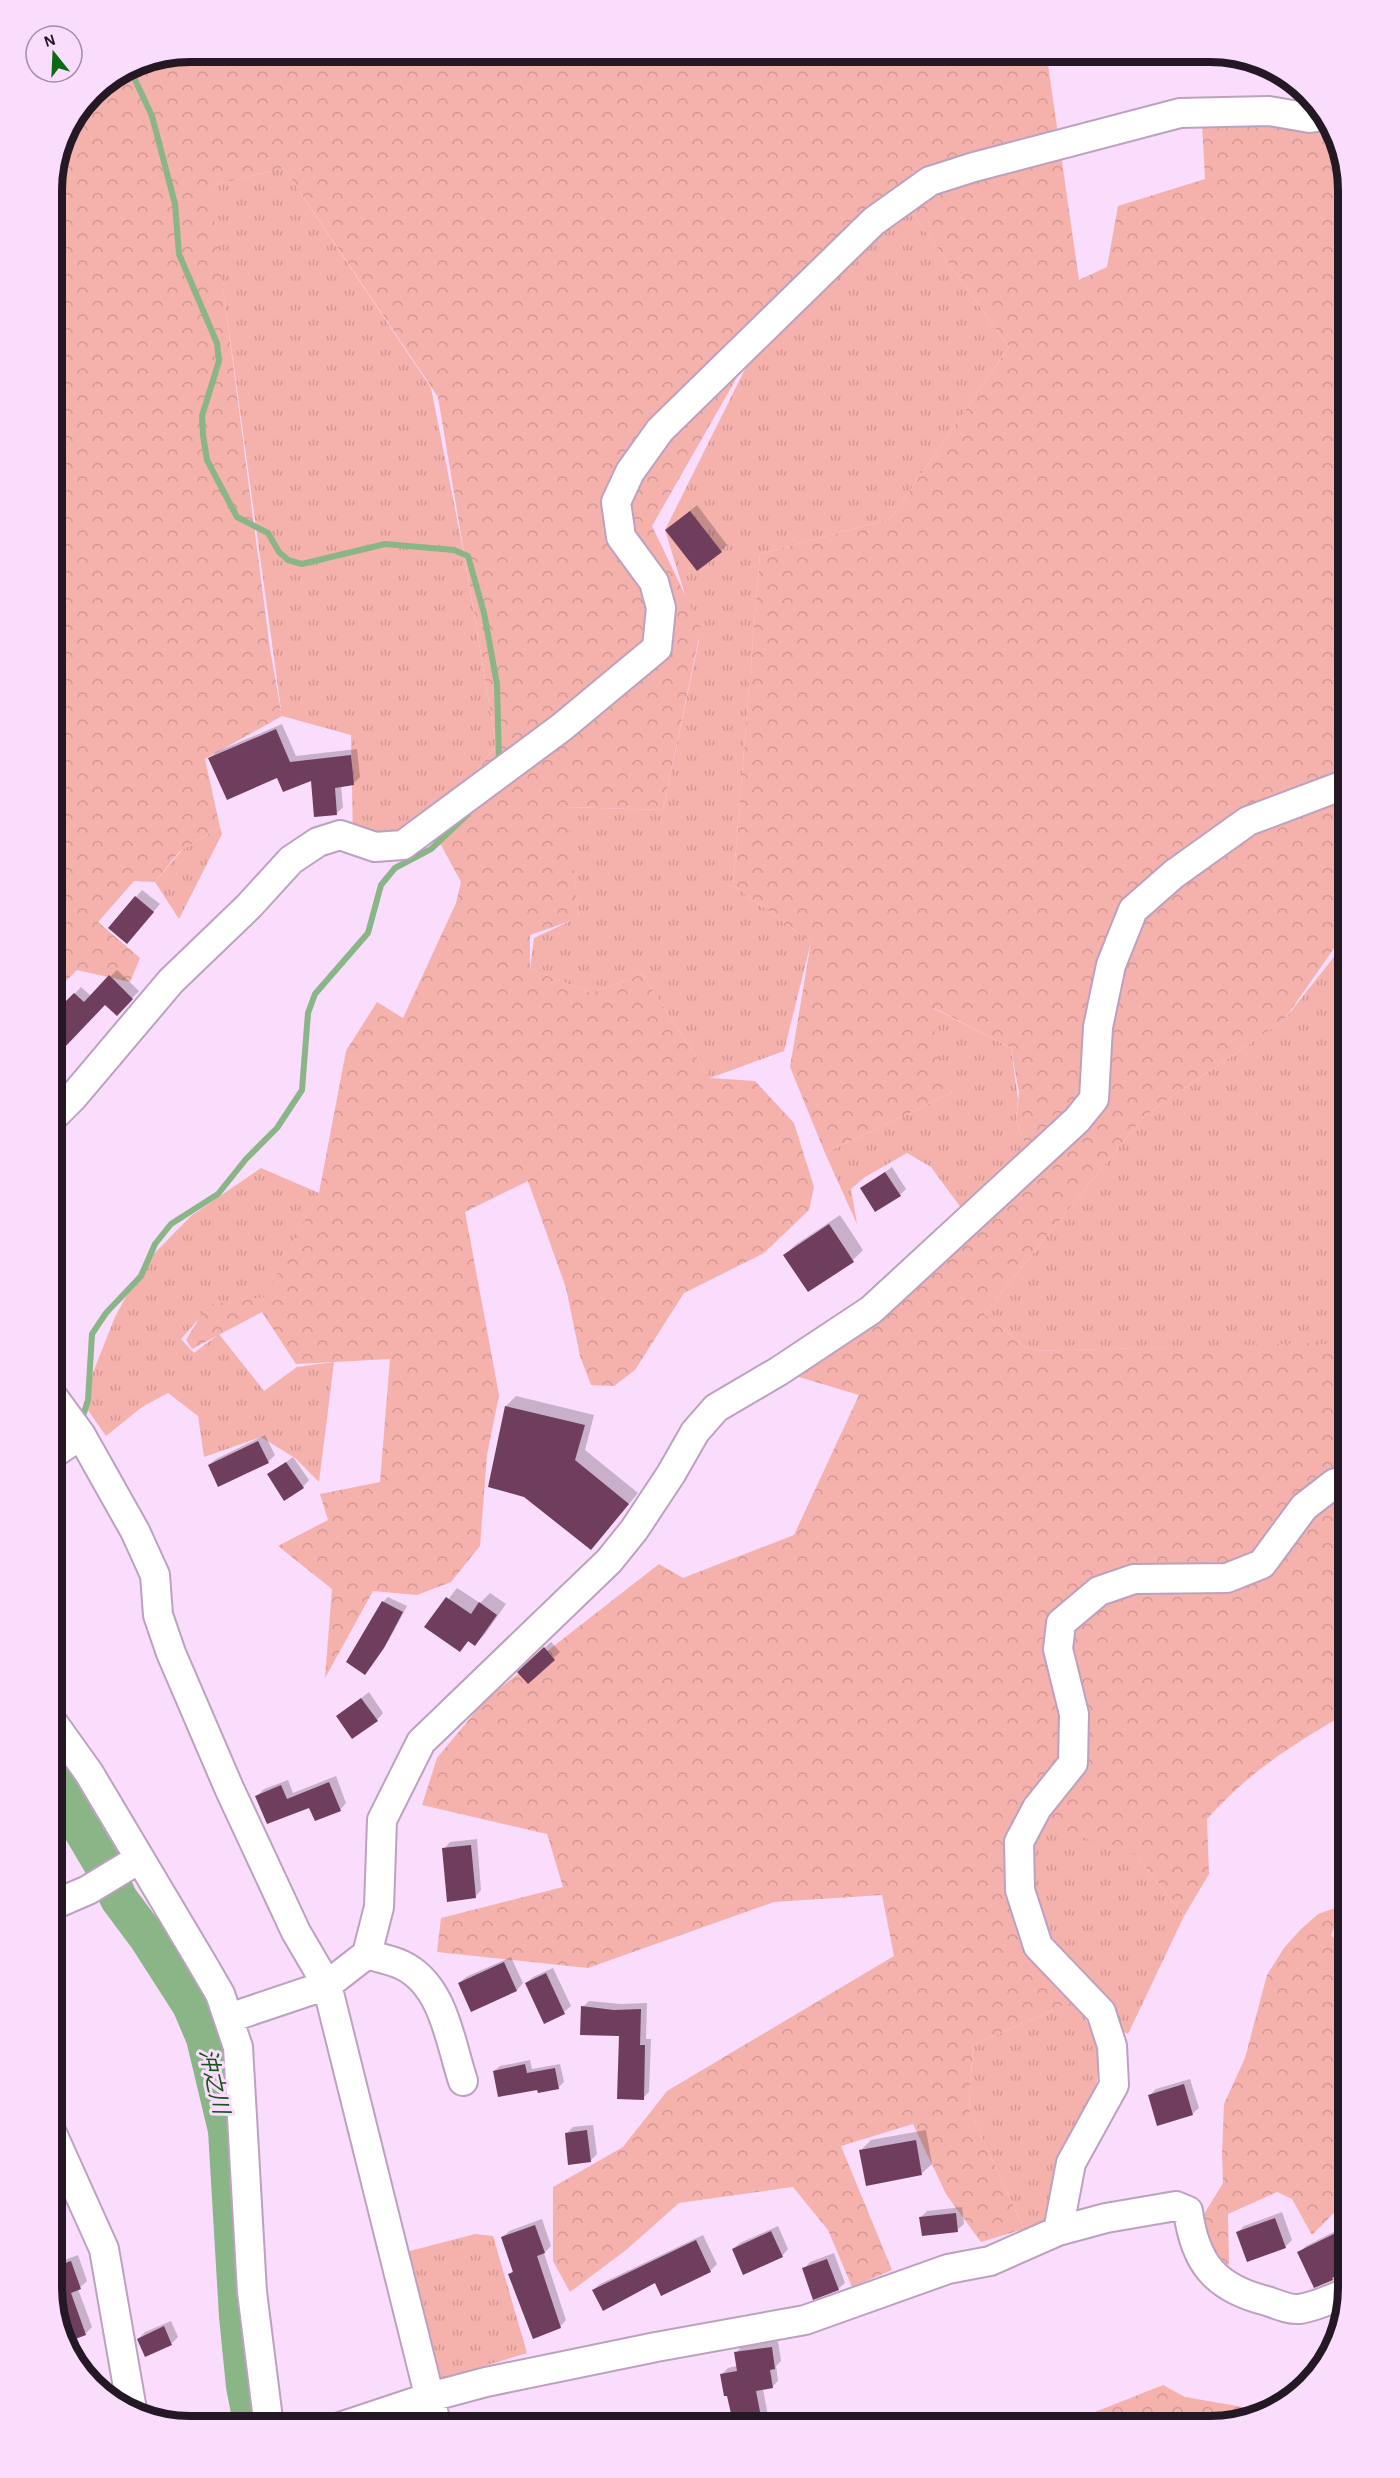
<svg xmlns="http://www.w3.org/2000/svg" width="1400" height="2478" viewBox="0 0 1400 2478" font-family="'Alegreya Sans','Noto Sans JP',sans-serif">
  <defs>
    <pattern id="grass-tufts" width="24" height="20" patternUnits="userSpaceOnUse" patternTransform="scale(1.5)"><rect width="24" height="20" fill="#f5b1ac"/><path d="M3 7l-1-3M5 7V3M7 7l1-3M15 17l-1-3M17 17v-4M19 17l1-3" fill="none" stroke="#d29894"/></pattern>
    <pattern id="forest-crowns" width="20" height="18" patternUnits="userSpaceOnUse" patternTransform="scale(1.5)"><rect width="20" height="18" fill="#f5b1ac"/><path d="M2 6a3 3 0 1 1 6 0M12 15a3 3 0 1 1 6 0" fill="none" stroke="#d29894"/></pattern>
  </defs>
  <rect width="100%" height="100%" fill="#fadcfd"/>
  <path fill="url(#grass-tufts)" d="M284,168L431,388L464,554L496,745L423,843L353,839L351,735L282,716L209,186Z
    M903,200L1009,347L890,519L760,554L733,885L811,942L784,1051L710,1078L642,974L591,993L530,969L534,938L579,917L566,807L663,810L699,640L665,530L768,323Z
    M220,827L222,834L179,919L155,882L182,850Z
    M1349,938V1354L1184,1347L1030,1351L984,1314L1144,1116L1284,1020Z
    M933,1008L1011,1048L1018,1099L1016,1120L1027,1150L967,1216L931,1167L907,1153L865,1177L851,1189L857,1224L825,1153L952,1093L930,1052Z
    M261,1168L319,1193L263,1302L211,1305L181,1339L194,1353L219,1334L264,1391L297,1367L334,1362L319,1482L295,1458L261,1437L204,1457L198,1416L168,1393L142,1407L106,1436L88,1410L92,1375L115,1317L143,1265L191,1216Z
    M1033,1814L1136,1855L1184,1916L1128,2034L1120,2030L1038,1946L1023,1898Z
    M1072,2002C1084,2015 1095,2031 1097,2050C1104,2094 1072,2178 1060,2223L1024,2229L969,2109L973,2045Z
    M475,2234L493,2236L527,2353L438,2380L406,2252Z"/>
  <path fill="url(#forest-crowns)" d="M189,51H1046L1079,280L1107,267L1118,206L1205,179L1202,123L1209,121L1323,131L1332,125L1335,128L1349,189V933L1339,941L1284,1020L1144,1116L984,1314L1030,1351L1314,1343L1349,1347V1712C1293,1744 1250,1771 1207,1819L1209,1874L1184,1916L1136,1855L1077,1836L1034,1815L1019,1864L1072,2002L973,2045L969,2109L1024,2229L981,2242L946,2194L913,2124L841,2146L892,2270L852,2287L828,2230L793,2187L679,2203L626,2250L570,2292L553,2261V2187L623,2147L667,2091L894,1956L882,1895L774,1902L588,1968L437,1952L441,1918L563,1887L547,1834L422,1805L437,1758L486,1699L659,1564L683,1578L794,1535L859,1395L779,1371L1028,1166L1027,1150L1016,1120L1019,1093L1011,1048L934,1008L935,1050L952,1093L825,1153L790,1067L811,942L733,885L760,554L890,519L1009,347L903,200L768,323L652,526L701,628L663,810L567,807L579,918L530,935V969L591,993L642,974L710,1078L755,1081L794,1123L814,1187L809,1210L764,1253L684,1293L635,1370L614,1386L591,1385L580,1356L566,1288L528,1181L465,1212L499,1395L487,1455L480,1546L451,1582L417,1595L373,1591L325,1678L332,1589L278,1546L328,1520L320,1494L380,1482L390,1359L296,1364L262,1312L192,1349L186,1340L207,1305L265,1297L319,1193L346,1051L377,1002L403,1018L456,903L461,882L441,845L427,839L496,745L438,397L284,168L210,186L270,649L282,716L205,759L220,827L179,852L155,882L134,881L98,922L140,958L130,982L77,970L51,996V181L65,128L92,91L137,61Z
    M1344,1905L1331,1935L1349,1955V2198L1312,2235L1292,2199L1277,2192L1228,2214L1229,2265L1206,2253L1201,2219L1223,2183L1222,2155L1224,2104L1245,2058L1267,1975L1284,1948L1301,1929L1318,1914Z
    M1163,2385L1185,2397L1272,2412L1211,2427H1047L1075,2420Z"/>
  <path fill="#0003" d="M697,505L727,545L721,551L667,530Z
    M282,724L296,756L357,749L360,777L353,784L341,785L343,807L337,813L312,779L278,776L210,758L216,752Z
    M142,890L160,904L133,936L110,928Z
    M117,970L139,991L117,1014L105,1003L51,1019L81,987L91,996Z
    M892,1167L906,1189L900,1195L862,1189Z
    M54,1191L62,1219L51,1227V1192Z
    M840,1215L863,1250L853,1260L809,1290L785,1255L795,1245Z
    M516,1396L594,1415L585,1450L638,1493L600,1538L506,1406Z
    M265,1435L275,1455L268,1462L209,1465L216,1459Z
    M293,1457L309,1480L303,1487L269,1475Z
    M457,1588L480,1603L490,1593L506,1604L485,1634L475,1644L470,1640L460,1650L427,1627Z
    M388,1597L407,1606L389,1640L370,1668L383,1602Z
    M551,1642L560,1652L528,1682L519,1672Z
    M369,1692L383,1713L377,1720L338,1716Z
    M336,1776L346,1803L340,1810L257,1796L264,1789L288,1780L293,1793Z
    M477,1839L481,1890L475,1897L444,1849L450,1842Z
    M511,1957L523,1983L517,1990L471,2010L459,1983L466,1977Z
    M553,1968L571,2006L564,2012L526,1983L533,1977Z
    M589,2001L621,2004L647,2003L646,2039H651L649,2092L643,2098L621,2034L583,2007Z
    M530,2060L532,2069L560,2064L564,2082L558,2088H538L494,2071L500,2066Z
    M1190,2079L1199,2108L1192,2114L1149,2096L1156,2089Z
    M593,2125L597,2154L590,2161L566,2134L573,2127Z
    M926,2130L932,2164L921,2174L861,2150L871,2140Z
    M962,2207L964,2224L957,2230L921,2217L927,2211Z
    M1282,2212L1292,2240L1285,2247L1238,2232L1244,2226Z
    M542,2219L551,2246L544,2253L566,2320L560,2327L509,2275L514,2270L503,2237L509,2231Z
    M1349,2224V2275L1315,2286L1299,2253L1306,2246Z
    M778,2226L788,2249L782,2256L733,2249L740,2243Z
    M703,2235L717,2264L710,2271L593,2290L600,2284Z
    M834,2253L845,2283L838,2289L804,2269L810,2262Z
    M78,2255L87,2281L78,2289L92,2327L85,2334L68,2340L51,2289V2265Z
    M171,2321L178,2337L172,2343L146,2355L138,2339L145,2332Z
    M778,2341L781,2361L776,2366L778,2381L772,2387L763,2389L770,2427H735L722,2374L728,2368L737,2366L736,2353L742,2346Z"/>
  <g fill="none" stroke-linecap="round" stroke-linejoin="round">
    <path stroke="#89b587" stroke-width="6" d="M129,67L152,116L175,204L179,254L217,343L219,361L202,416L203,435L207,460L237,517L268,533L279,552L288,560L302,564L385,544L454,550L468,556L484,613L497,684L499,763
      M81,1422L88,1400L92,1334L106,1313L141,1276L155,1244L171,1224L218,1194L246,1159L277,1128L302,1090L308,1013L315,994L368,933L381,885L395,868L431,849L468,814"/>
    <path stroke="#89b587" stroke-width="38" d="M51,1777L103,1865L119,1899L148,1938L191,2005L205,2038L227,2130L238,2316L245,2386L253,2427"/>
  </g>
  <path fill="#703e5d" d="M690,511L722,552L697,571L665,530Z
    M276,729L290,762L351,755L354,785L335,788L337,815L314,817L311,781L283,792L277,778L227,800L208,758Z
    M135,896L154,912L127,944L108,928Z
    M109,975L133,999L117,1016L105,1005L64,1048L51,1035V1016L74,993L84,1002Z
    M885,1172L901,1196L875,1212L860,1188Z
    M829,1224L854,1262L808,1292L783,1255Z
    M505,1406L585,1425L575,1460L629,1504L591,1550L524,1497L488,1487Z
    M258,1441L269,1463L218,1487L208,1465Z
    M286,1462L304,1488L284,1501L267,1474Z
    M446,1597L471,1614L479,1602L497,1615L475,1646L468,1641L460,1652L424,1627Z
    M382,1601L403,1612L384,1648L365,1675L346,1662Z
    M544,1647L555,1660L528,1684L517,1672Z
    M361,1698L378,1721L352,1739L336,1716Z
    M329,1782L341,1811L315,1821L309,1808L267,1824L255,1796L281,1785L287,1799Z
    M471,1845L476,1898L447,1902L442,1848Z
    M504,1962L517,1991L471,2012L458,1983Z
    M546,1973L565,2014L544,2024L525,1983Z
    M581,2006L614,2010L641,2009L640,2045H645L644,2100L617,2099L619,2036L580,2035Z
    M525,2064L527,2073L555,2068L559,2089L538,2093L537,2090L498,2097L493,2071Z
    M1184,2084L1193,2115L1157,2126L1148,2095Z
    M587,2130L591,2162L568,2165L565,2133Z
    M916,2140L922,2175L866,2186L859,2150Z
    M956,2213L958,2232L922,2236L919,2217Z
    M1275,2218L1286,2248L1247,2262L1236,2232Z
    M535,2225L545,2253L537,2256L561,2328L533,2339L508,2274L513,2272L501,2237Z
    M1344,2229L1349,2238V2269L1332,2278L1333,2280L1314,2288L1297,2252Z
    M771,2231L783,2257L743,2275L732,2249Z
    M696,2240L711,2272L661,2296L655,2283L603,2311L592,2290Z
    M827,2259L839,2290L813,2300L802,2268Z
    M71,2261L81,2289L71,2293L86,2335L67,2342L51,2289V2268Z
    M164,2326L172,2345L145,2357L137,2339Z
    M772,2347L775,2369L770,2370L773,2388L756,2391L763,2427H734L727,2396H724L720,2374L737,2371L734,2352Z"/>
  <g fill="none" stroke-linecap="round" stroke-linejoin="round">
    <defs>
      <path id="minor" d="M51,1119L73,1097L171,981L249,906L291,860L318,842L340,835L375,847L403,845L562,727L657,648L661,608L654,582L621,537L616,502L630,472L660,430L874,221L930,181L974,167L1180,113L1269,111L1310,118L1324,116
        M51,1394L81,1435L135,1531L155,1575L158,1615L171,1653L229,1788L296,1932L327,1985L437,2427
        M51,1455L81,1435
        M51,1720L89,1773L202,1963L220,1994L238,2047L252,2292L269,2427
        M51,1906L88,1890L139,1859
        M367,1954C378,1958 392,1960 402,1965C444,1985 450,2042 463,2081
        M229,2018L327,1985L367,1954L379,1907L382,1820L421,1742L609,1561L634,1530L671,1474L695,1432L716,1408L779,1371L871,1310L1077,1120L1094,1099L1098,1027L1111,965L1133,910L1174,874L1248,821L1349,783
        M51,2131L104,2249L132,2410
        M1058,2231L1071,2163L1114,2085L1112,2046L1101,2012L1038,1946L1020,1890L1019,1842L1037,1808L1073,1763L1074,1714L1058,1649L1061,1623L1099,1591L1134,1579L1227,1578L1262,1564L1304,1507L1335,1483L1349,1481
        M340,2427L430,2397L486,2382L656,2347L805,2320L948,2269L990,2261L1058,2231L1106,2218L1176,2206L1188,2211C1195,2263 1215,2288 1267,2301C1276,2304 1290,2310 1299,2309C1315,2307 1333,2298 1348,2292"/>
    </defs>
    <use href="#minor" stroke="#bda1c0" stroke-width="32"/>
    <use href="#minor" stroke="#fff" stroke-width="28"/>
  </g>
  <g text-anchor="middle" stroke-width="6" stroke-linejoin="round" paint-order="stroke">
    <g font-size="22" font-style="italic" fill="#155317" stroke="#fadcfd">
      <text transform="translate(215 2081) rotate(77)" y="8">沖之川</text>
    </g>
  </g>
  <path d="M0 0H1400V2478H0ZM190 62H1210A128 128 0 0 1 1338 190V2288A128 128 0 0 1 1210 2416H190A128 128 0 0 1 62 2288V190A128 128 0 0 1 190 62Z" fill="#fadcfd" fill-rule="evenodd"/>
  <path fill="none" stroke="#231824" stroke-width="8" d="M190 62H1210A128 128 0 0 1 1338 190V2288A128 128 0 0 1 1210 2416H190A128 128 0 0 1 62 2288V190A128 128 0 0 1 190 62Z"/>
  <g transform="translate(54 54) rotate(342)"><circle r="28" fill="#fadcfd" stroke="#a48ea6" stroke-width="1.5"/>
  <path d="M0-4.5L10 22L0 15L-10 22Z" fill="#0b6913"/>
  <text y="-9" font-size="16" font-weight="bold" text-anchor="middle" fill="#231824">N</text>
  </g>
</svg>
